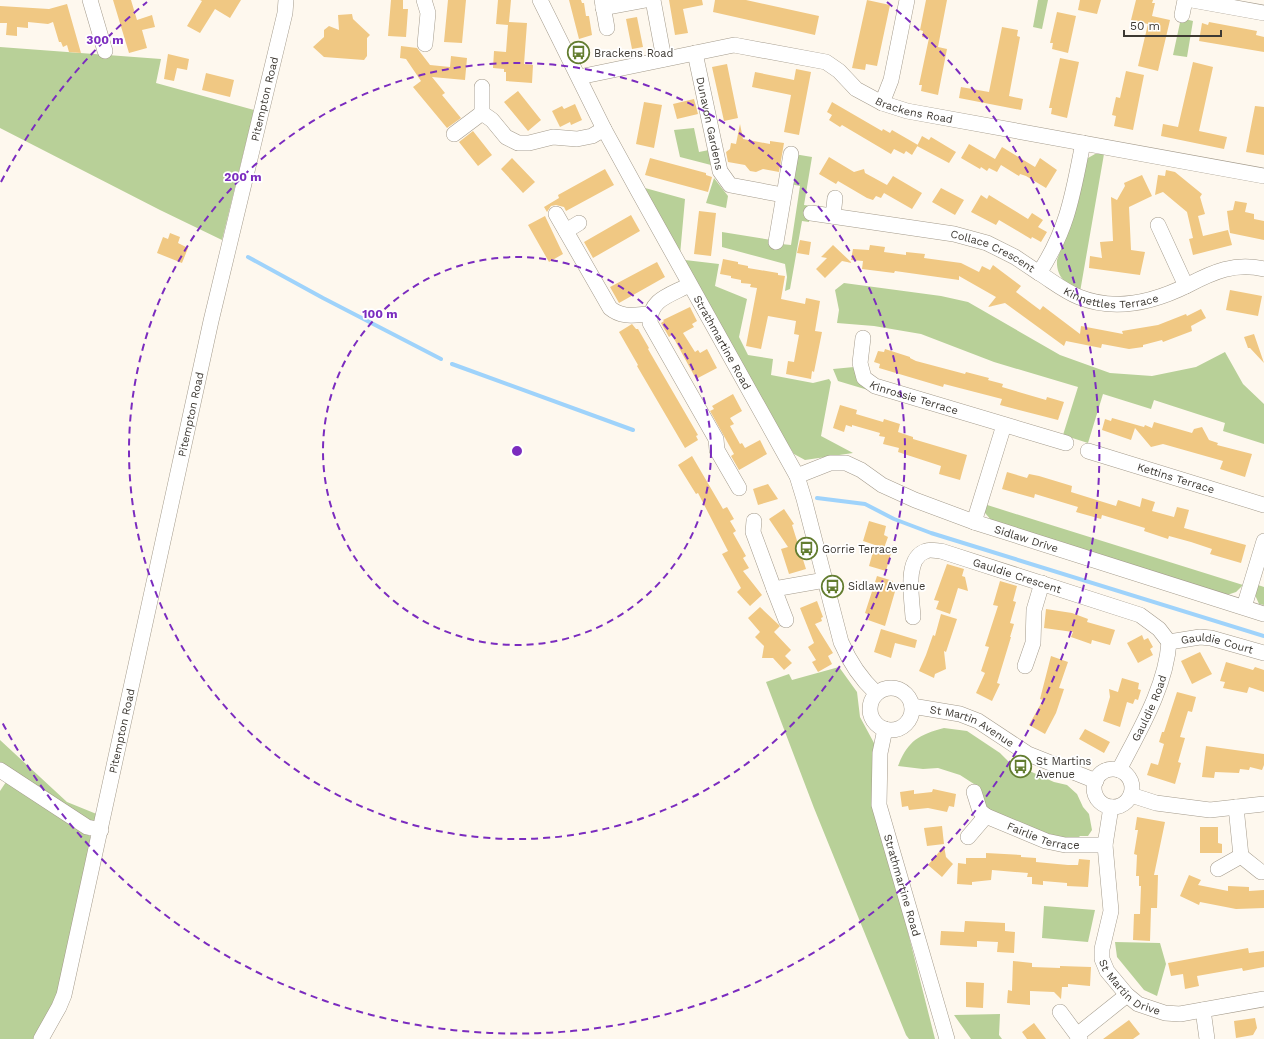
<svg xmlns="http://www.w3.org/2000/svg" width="1264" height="1039" viewBox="0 0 1264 1039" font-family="'Work Sans',sans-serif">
  <rect width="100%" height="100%" fill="#fef8ee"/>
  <path fill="#b8d098" d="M1038,0H1048L1042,29L1033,27Z
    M1181,18L1193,21L1187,57L1173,55Z
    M0,47L161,59L156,83L254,110L222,240L160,210L0,128Z
    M694,128L699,152L709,150L711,165L680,157L674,130Z
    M794,154L812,157L804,205L812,206L809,222L802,221L790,289L785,291L787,277L785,264L722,247V232L771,240V243L791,245L800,186L790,184Z
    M1095,154H1104L1080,292C1066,284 1056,277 1057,260L1073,217L1084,166L1088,158Z
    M714,178L728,196L726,208L706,203Z
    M645,188L685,199L680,255Z
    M685,260L719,264L715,286L747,299L739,337L748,355L773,359L771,375L813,383L829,379L831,382L821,436L853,453L805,460L794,454L765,407Z
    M844,283L941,296L968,302L1060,355L1110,373L1152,376L1196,367L1225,352L1243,384L1264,404V444L1223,431L1225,423L1154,400L1151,409L1103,394L1088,443L1063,435L1078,387L994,362L921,334L874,326L837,323L839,310L835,290Z
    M854,367L868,390L838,381L833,369Z
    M984,504L1243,585L1236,592L1227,595L992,521L985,513Z
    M1255,584L1264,587V605L1259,604L1255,595Z
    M839,667L857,692L860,717L874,743L877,759L876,806L935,1039H909L906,1035L814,808L766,682L789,674L792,680Z
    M944,728L967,731L1000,753L1009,762L1054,782L1067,785L1077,794L1083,807L1089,814L1092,830L1088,836H1080L1077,839L1047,835L986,811L981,795L974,784L960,775L938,768L923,769L898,766C908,741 918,735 944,728Z
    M0,740L67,802L99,815L96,821L89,822L0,767Z
    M8,779L91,837L57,1003L36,1039H0V791Z
    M1044,906L1095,910L1088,942L1042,938Z
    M1115,942L1160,943L1166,964L1157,996L1144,990L1117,957Z
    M1000,1014L999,1035L1002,1039H971L954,1015Z"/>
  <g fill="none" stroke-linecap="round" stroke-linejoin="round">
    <path stroke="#9fd3fb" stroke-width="4" d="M248,257L323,298L441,359
      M452,364L633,430
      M817,498L865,504L894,519L931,533L1264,636"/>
  </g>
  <path fill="#f0c883" d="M113,0H131L137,20L152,15L155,27L142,30L147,48L129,53Z
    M200,0H241L230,18L215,9L200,33L187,26L202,1Z
    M391,0H403V9H408L406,37L388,36Z
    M448,0H466L462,43L444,42Z
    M498,0H511L509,22L527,23L524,64L533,65L532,83L506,81V72H504V69L493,68L494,51L506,52L508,25L496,24Z
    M569,0H581L582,3H584L586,16H589L592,35L579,39Z
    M669,0H702L703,5L683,9L688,33L675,35Z
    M715,0H746L819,16L815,35L713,12Z
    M867,0L890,5L877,66L866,64L865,70L852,68Z
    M926,0H947L938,47L947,49L938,95L921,91L922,85H919L929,38L922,37L923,31L920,30Z
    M1080,0H1101L1097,14L1078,10Z
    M1136,0H1153L1152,3H1155L1152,16L1170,20L1158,71L1138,66L1148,24L1131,20Z
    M67,4L81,53L69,52L67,45L63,47L61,42H59L53,22L48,24L28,22V28L17,27V36L6,35L7,23H0V6L49,9Z
    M1057,12L1076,16L1068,53L1052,49L1053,43H1050Z
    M352,14L353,19L370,35L367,38V56L364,60L324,57L313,47L324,37V30L329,26L339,30L338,15Z
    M637,17L643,47L632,49L626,19Z
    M1209,22L1257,31L1256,35L1264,37V52L1199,41L1202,23L1208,25Z
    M1002,27L1018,30L1017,36L1020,37L1009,96L1023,99L1021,110L959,98L961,87L989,92Z
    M401,46L417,48L430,65L450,67L451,56L467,58L465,80L432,77L445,93L442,95L461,118L447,128L413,87L421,81L406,59L400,58Z
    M168,54L189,59L187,70L177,68L174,81L164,79Z
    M1060,58L1079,62L1067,118L1051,114L1052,108H1049Z
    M1193,62L1213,67L1199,131L1227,137L1224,149L1161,136L1163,124L1178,127Z
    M727,64L738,118L724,121L712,67Z
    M796,69L811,72L799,135L784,132L791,95L752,87L755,72L794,80Z
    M1126,71L1144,75L1133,130L1114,126L1116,116L1112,115L1116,97L1120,98Z
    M206,73L234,80L230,97L202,90Z
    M518,91L541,120L528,131L504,102Z
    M694,99L698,114L677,119L673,104Z
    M644,102L662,105L654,148L636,144Z
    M832,102L882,131L883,129L890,133L892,130L918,145L912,155L906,151L904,154L894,149L891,154L842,125L840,127L829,120L832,115L827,112Z
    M575,104L582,120L571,125L570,122L560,127L552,111L562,106L564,109Z
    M1255,106L1264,107V155L1246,152Z
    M740,124L743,139L770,144V141L784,143L779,172L763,169L756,172L750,171L745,165L728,162L726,152L730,149L731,143L736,144Z
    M473,131L492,155L478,166L459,142Z
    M922,136L929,140L931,137L956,152L949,163L917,146Z
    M969,144L995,159L1002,147L1035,167L1040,158L1057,170L1046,188L1026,176L1020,174L1019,176L1001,165L997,172L989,168L987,171L981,167L980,169L961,158Z
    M829,157L854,172L864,169L865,173L887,185L893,176L922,193L912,209L884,193L881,198L876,196L873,200L867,198L838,181L836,184L819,174Z
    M512,158L535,182L523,193L501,169Z
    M650,158L706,173V175L712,177L708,192L645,175Z
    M605,169L614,185L566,211L564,207L556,205L551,206L547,212L544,207L559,198L558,195Z
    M1166,170L1175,172L1202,194L1200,197L1205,214L1198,216L1203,236L1228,230L1232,245L1193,255L1189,239L1193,238L1187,212L1163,192L1155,195L1158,175L1165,176Z
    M1142,175L1152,196L1129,207L1131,250L1145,252L1140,275L1089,268L1090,256L1102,258L1100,242L1113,241L1111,197L1117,200L1125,186L1124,183Z
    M941,188L964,200L955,215L932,202Z
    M981,195L987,199L989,195L1028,219L1032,213L1043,220L1038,227L1047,232L1041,242L1032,237L1031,239L999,220L996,225L971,212Z
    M1235,201L1247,203L1245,212L1254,214V219L1264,221V240L1230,233L1227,211L1233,210Z
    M699,211L716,213L711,256L694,254Z
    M631,215L640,231L593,258L584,242Z
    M545,216L563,254L549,262L528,225Z
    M170,233L180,237L178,243L188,248L182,263L157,253L163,237L168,239Z
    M800,240L811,242L809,255L797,253Z
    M833,245L852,263L842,261L825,278L816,269L827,258L821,257Z
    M870,245L885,247L884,252L906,255V252L925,254L924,258L961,263L979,272L982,266L990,270L993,265L1021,286L1016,292L1040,310L1043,306L1080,334L1081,326L1123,334L1122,331L1158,325L1186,314L1187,316L1201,309L1206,318L1191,326L1192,331L1163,342L1162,340L1143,345V347L1129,349L1102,344L1101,348L1066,341L1064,346L1005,303L988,307L996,297L959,276V280L895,271L894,273L862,269L863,261L851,260L853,249L869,250Z
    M723,259L738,262V264L748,266V268L778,273V275L785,276L781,299L805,304L806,298L820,301L815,331L822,332L814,372L812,371L811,379L786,374L788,361L794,362L799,335L794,334L796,321L768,316L761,349L746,346L757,288L750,287L751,284L741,283V280L731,278V276L720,274Z
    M657,262L665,277L619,303L610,287Z
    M1230,290L1262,296L1258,316L1226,310Z
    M690,307L697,321L692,324L694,327L683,333L695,352L698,350L700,353L707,349L717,368L696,379L672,335L669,337L661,323L664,321L663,320Z
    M632,324L636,329H638L649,348L648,349L698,435L696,436L698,440L685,448L637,366L638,365L619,332Z
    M1254,334L1264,363L1250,348H1248L1244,337Z
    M885,349L910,357V358L916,361L965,374L966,372L989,378L988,380L1003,384L1002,387L1046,400L1047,397L1064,402L1058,420L1000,405L1002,399L944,384L943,387L879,368L880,364L874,362L878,351L884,352Z
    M733,394L742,411L730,418L734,424L730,426L740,444L742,443L745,448L760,440L767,454L739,470L731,456L734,454L710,411L714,409L712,406Z
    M840,405L857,410L856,414L883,422L884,419L900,424L898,432L913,437V439L967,455L960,480L939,474L941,466L898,452L899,448L883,444L885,437L879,436L880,433L852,425V427L846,425L844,432L833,428Z
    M1112,418L1144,427L1145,425L1152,428L1154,422L1192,433L1194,429L1202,427L1209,440L1218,443L1217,445L1252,454L1245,477L1220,469L1223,461L1163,444L1151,447L1135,428L1131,440L1102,430L1105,419L1111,421Z
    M692,456L723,509L727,507L734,519L730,521L736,531L733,533L746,556L743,558L749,568L743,571L762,595L750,606L737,592L741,588L722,554L728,551L698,493L696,494L678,465Z
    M1007,472L1027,478L1029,474L1039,476L1072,486L1071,492L1116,506L1118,500L1140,507L1142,498L1155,502L1152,511L1174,517L1177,507L1189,510L1184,528L1246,545L1241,563L1210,554L1212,549L1191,542L1169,536L1168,539L1144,531L1145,528L1102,515L1101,519L1076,512L1078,507L1035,494L1034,498L1002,489Z
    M768,484L778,499L758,505L753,489Z
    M784,509L794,524L792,525L806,569L789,574L781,549L788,547L769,519Z
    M869,521L886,526L884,535L888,537L884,548L863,541Z
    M874,548L891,553L886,571L869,566Z
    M947,564L964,569L962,576L965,577L968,591L958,588L950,614L936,609L939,601L934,600Z
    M877,576L893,581L891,587L896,588L885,626L868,620L870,615L865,613Z
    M1000,581L1017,586L1013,601L1016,602L1010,623L1014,624L1010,637H1011L997,683L1000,684L992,701L976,693L985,673L981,671L989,647L985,646L998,606L993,605Z
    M817,601L823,617L821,618L822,621L815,624L833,653L828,656L832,664L818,672L812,662L816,660L808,647L814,643L800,608Z
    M760,607L780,626L774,632L791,650L785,656L792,663L784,670L773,658H762L764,646L755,637L760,632L748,618Z
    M1046,609L1072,613L1088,619L1087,622L1115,630L1110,645L1092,640L1091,644L1071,637L1073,632L1044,628Z
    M941,614L957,619L946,652L944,651L946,669L935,674L934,678L919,671L926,655L933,635L935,636Z
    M881,629L917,640L915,648L895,643L891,658L874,652Z
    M1142,635L1144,640L1148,638L1153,647L1150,649L1153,655L1138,663L1127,643Z
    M1200,652L1212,674L1192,684L1181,661Z
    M1051,656L1068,662L1059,688L1064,689L1056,713L1045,734L1029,725L1043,700L1040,699Z
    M1226,662L1253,670L1255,667L1264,670V692L1249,687L1247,693L1223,688L1225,682L1220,681Z
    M1122,678L1139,683L1138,689L1141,690L1138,700L1135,699L1133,704L1127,702L1120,727L1103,721L1110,697L1109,689L1118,692Z
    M1177,692L1196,697L1192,712L1188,711L1180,737L1185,738L1178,762L1181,763L1175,784L1147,775L1151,763L1158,765L1164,744L1159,742L1162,732H1164Z
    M1085,729L1110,742L1104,753L1079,739Z
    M1206,746L1264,754V765L1262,770L1250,767L1249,770L1240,769L1239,773L1215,772L1214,778L1202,777Z
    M933,789L956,794L954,807L949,806L947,812L928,808L909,810L908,806L902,807L900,792L914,790V794L932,792Z
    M1137,817L1165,822L1154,875H1158L1157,908H1151L1150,941L1133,940L1134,914H1140L1141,886H1139V876H1136L1137,855L1134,854L1138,830H1135Z
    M942,826L944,844L927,846L924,828Z
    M1200,827H1218V843L1222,844V853H1200Z
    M944,846L946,857L953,864L942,877L928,865Z
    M986,853L1021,855V857L1036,858V862L1068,865H1078L1079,859L1090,860L1088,887L1067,886V883L1043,881V885L1032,884V877H1027L1028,873L992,870L991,880L972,882V885L957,884L958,863L966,864V858H986Z
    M1189,875L1201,880L1198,885L1228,891V886L1249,887V891L1264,890V908L1236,909L1200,902L1199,905L1180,896Z
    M965,921L1005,923V931L1015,932L1014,953L997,952L998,942L977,941V947L940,945L941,931L964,932Z
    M1248,948L1249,953L1264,951V967L1243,971L1242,968L1197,976L1199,986L1185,989L1183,974L1171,976L1168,963Z
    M1013,961L1032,963V967L1060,968V966L1091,967L1090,986L1068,984V987H1062L1061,999L1054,992L1030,991V1005L1007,1003L1008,990L1012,991Z
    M966,982L984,983L983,1008L966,1007Z
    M1255,1018L1257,1028L1253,1035L1236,1038L1234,1021Z
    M1129,1020L1140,1034L1133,1039H1103Z
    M1034,1023L1046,1039H1027L1022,1032Z"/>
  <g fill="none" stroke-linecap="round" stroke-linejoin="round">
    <defs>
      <g id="minor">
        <path d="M90,0L105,51"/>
        <path d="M424,0L428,13L425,44"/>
        <path id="s1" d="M540,0L604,129L638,191L797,476L804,499L841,642C850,663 860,678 876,693"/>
        <path d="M602,0L607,28"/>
        <path d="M653,0L664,59"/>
        <path d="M1192,0L1264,13"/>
        <path d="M603,8L646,0"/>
        <path d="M1182,15L1185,0"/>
        <path id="s2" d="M695,53L720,171L730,185L783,195"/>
        <path id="s3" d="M579,77L734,45L826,62L839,71L856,89L882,103L907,111L1264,176"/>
        <path d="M482,87V113L492,120L506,137L518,143H529L553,137L577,139L592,136L604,129"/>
        <path d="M882,103L891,80L907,0"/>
        <path d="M454,134L482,113"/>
        <path id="s4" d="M811,213L954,234L987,243L1015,257L1039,273C1068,229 1073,193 1083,143"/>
        <path d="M556,214L610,308C622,318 634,315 649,314"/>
        <path d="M833,216L835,198"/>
        <path d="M1158,225L1186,286"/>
        <path d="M566,231L579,223"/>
        <path d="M776,242L791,154"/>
        <path id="s5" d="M1039,273C1052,281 1064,291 1079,297C1116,312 1154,302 1188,285C1213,272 1235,262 1264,269"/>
        <path d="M689,285C671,295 649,299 650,323L716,439L717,450L739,488"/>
        <path id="s6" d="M863,338L860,363L864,378L875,386L1066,443"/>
        <path id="s7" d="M1088,451L1264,505"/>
        <path id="s8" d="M797,476L830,463H846L861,470L882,485L915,500L974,522L1264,614"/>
        <path d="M754,521L753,532L774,589L825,580"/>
        <path d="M974,522L1004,425"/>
        <path d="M774,589L786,620"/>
        <path d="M1244,607L1264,541"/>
        <path id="s9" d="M913,617C912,598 904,558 926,551C930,549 937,551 941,551L1140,615L1159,629L1169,642"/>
        <path id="s10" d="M1169,642L1200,637L1211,638L1264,653"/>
        <path d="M1025,666L1033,643L1034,610L1042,583"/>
        <circle cx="891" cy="709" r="21"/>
        <path id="s11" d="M912,706L960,714L978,721L1028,754L1096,781"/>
        <path id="s12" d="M885,729L880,753L879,805L947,1039"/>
        <circle cx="1113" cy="788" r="19"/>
        <path d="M0,770L87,827L101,830"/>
        <path id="s13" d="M1119,770C1139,731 1166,687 1169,642"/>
        <path d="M974,792L980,811L986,816"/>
        <path d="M1131,795L1156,803L1210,810L1264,804"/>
        <path id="s14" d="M1111,807L1105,845L1111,911L1102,949V959L1107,971L1127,995L1138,1004L1165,1013L1180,1014L1264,999"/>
        <path d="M1236,807L1241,856"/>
        <path id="s15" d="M968,837L986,816L1046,841L1065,845H1105"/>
        <path d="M1218,869L1241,856L1261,872"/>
        <path d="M1203,1010L1207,1039"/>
        <path d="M1060,1012L1080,1039"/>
        <path d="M1077,1035L1127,995"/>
        <path id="s16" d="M41,1039L59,1007L64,995L211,321L285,13L286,0"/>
      </g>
    </defs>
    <use href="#minor" stroke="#a49b8c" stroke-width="16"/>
    <use href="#minor" stroke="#fff" stroke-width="15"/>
  </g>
  <g fill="none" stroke="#7b2cbf" stroke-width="2" stroke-dasharray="7 5">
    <circle cx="517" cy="451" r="194"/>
    <circle cx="517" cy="451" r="388"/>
    <path d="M1 182A582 582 0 0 1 147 2M887 2A582 582 0 1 1 1 720"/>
  </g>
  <defs>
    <symbol id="bus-ring" viewBox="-11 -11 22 22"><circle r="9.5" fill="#fff" stroke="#637d30" stroke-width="1.5"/><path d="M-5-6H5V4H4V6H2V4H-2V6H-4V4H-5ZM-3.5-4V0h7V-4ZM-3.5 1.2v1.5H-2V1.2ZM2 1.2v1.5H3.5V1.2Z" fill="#637d30"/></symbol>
  </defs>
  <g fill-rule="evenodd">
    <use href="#bus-ring" x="566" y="40" width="25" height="25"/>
    <use href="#bus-ring" x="794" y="536" width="25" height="25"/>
    <use href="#bus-ring" x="820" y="574" width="25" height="25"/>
    <use href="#bus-ring" x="1008" y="754" width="25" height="25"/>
  </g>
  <g text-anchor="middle" stroke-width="3.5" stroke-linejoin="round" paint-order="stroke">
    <g font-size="11" fill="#3d3933" stroke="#fff" text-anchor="start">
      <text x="594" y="57">Brackens Road</text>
      <text x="822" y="553">Gorrie Terrace</text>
      <text x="848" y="590">Sidlaw Avenue</text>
      <text x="1036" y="765">St Martins<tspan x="1036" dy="13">Avenue</tspan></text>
    </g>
    <g font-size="11" fill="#3d3933" stroke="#fff">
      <text dy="4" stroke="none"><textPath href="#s16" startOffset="968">Pitempton Road</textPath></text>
      <text dy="4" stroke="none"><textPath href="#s3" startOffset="355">Brackens Road</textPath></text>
      <text dy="4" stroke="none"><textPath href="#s2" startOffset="72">Dunavon Gardens</textPath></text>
      <text dy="4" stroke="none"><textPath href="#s4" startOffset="187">Collace Crescent</textPath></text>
      <text dy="4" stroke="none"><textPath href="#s5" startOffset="79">Kinnettles Terrace</textPath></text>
      <text dy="4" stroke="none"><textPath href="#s1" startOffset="388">Strathmartine Road</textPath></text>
      <text dy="4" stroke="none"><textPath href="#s6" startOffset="95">Kinrossie Terrace</textPath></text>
      <text dy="4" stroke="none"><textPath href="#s16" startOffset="644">Pitempton Road</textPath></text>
      <text dy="4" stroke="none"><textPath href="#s7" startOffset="92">Kettins Terrace</textPath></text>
      <text dy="4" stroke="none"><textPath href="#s8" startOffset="248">Sidlaw Drive</textPath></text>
      <text dy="4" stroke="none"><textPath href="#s9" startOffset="167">Gauldie Crescent</textPath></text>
      <text dy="4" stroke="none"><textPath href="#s10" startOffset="49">Gauldie Court</textPath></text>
      <text dy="4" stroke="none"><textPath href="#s13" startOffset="69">Gauldie Road</textPath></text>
      <text dy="4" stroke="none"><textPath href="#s11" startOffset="64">St Martin Avenue</textPath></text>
      <text dy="4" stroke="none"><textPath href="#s16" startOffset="320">Pitempton Road</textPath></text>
      <text dy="4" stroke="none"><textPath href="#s15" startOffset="89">Fairlie Terrace</textPath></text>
      <text dy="4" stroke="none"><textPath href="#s12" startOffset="160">Strathmartine Road</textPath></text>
      <text dy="4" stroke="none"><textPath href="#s14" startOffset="195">St Martin Drive</textPath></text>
    </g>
  </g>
  <circle cx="517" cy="451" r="6" fill="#7b2cbf" stroke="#fff" stroke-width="2"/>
  <g font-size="12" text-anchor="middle" font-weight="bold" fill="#7b2cbf" stroke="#fff" stroke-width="3.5" stroke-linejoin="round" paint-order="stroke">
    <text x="105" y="44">300 m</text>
    <text x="243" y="181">200 m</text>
    <text x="380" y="318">100 m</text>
  </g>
  <path d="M1124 30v6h97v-6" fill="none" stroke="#3d3933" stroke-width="2"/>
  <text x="1130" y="30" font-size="12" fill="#3d3933" stroke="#ffffff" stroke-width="3" paint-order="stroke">50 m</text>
</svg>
